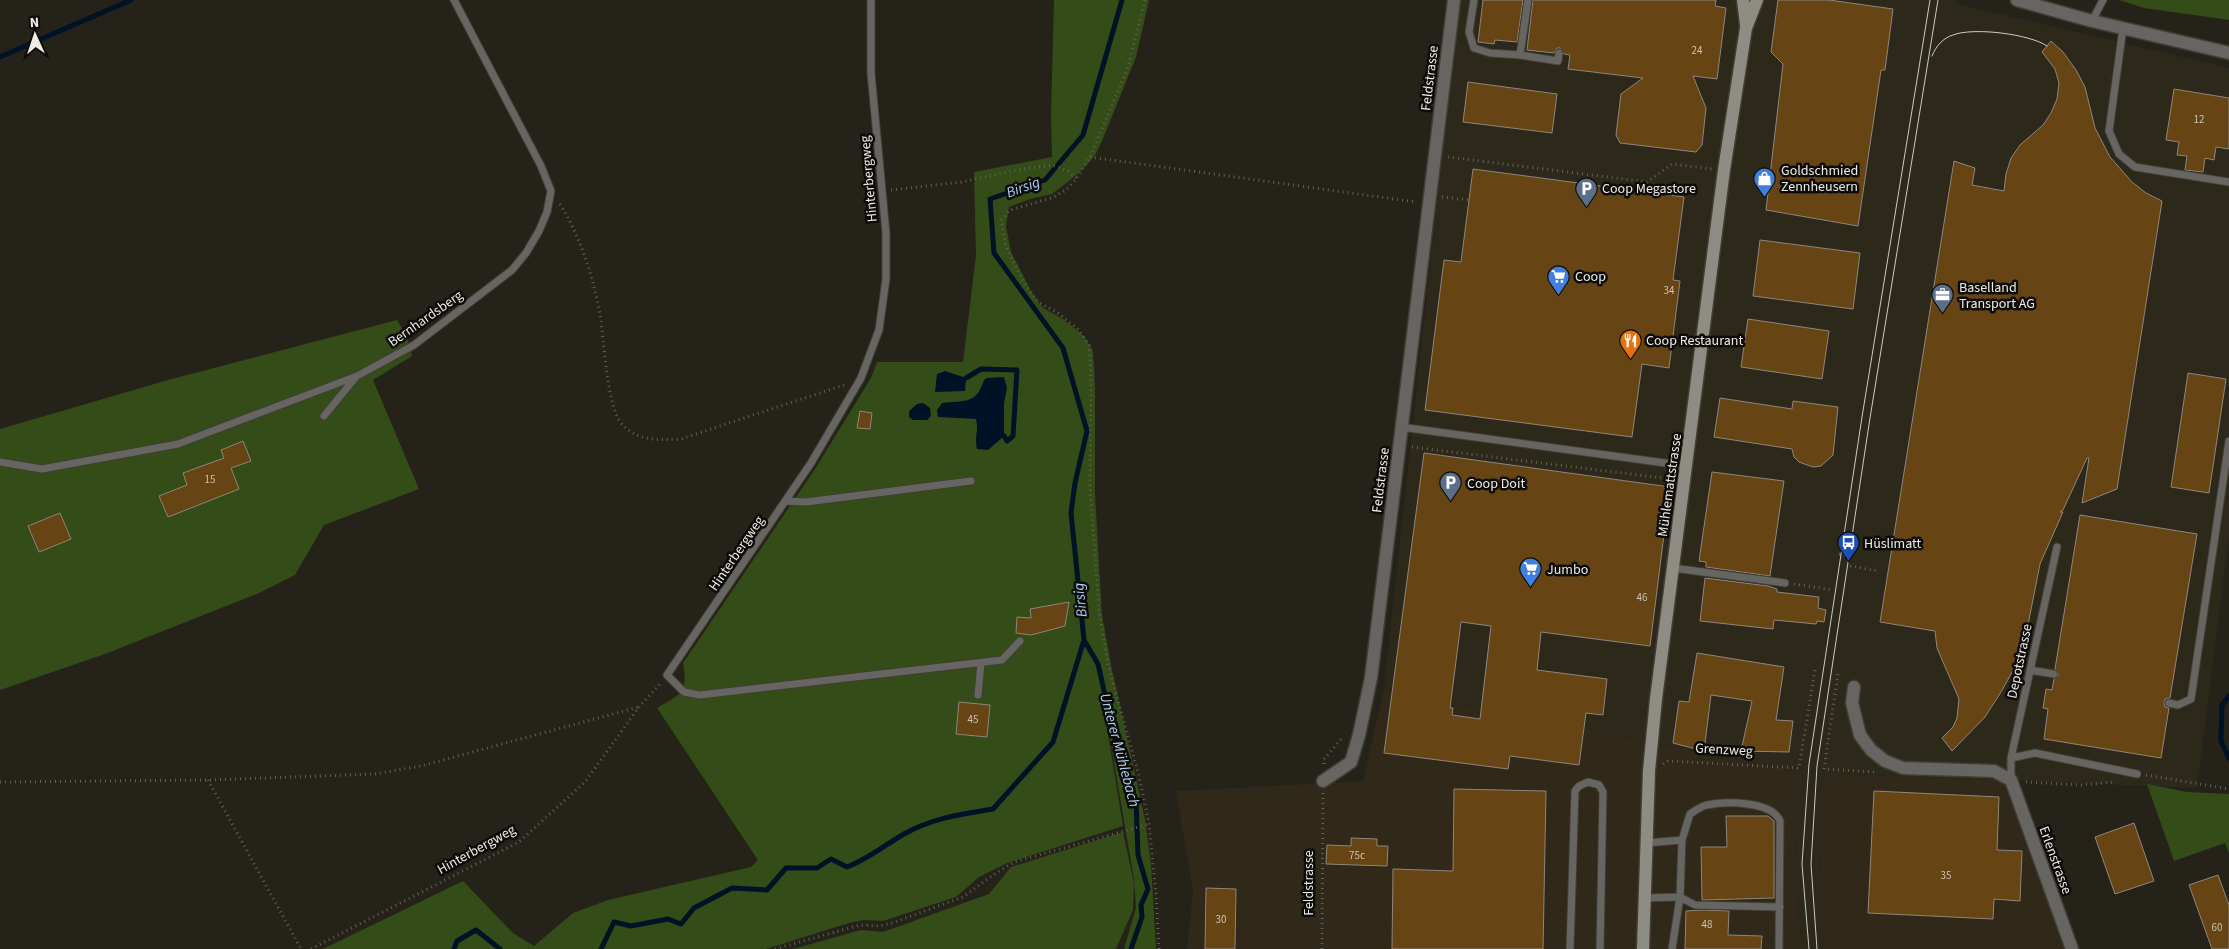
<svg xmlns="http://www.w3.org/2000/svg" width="2229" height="949" viewBox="0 0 2229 949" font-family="'Source Sans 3',sans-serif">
  <rect width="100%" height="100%" fill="#252219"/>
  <path fill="#2d291a" d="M1459,0H1955L1958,4L2229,68V537L2197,788L1825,773L1820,841L1821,899L1826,949H1802L1797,895L1793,771L1384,689Z"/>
  <path fill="#302818" d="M1384,689L1793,771L1797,895L1802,949H1187L1193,892L1176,791L1363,781Z
    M1825,773L2005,780L2064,949H1826L1821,899L1820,841Z"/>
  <path fill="#344c17" d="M1054,0H1149L1136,57L1102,141L1094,157L1079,173L1052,194L1030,199L1009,207L1006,226L1011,252L1031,291L1043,308L1063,319L1084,336L1093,351L1095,386V494L1102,615L1112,670L1145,819L1151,864L1156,949H1124L1136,908L1134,879L1105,710L1098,698L1104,709L1123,826L1007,863L979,877L956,897L883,921L864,920L849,923L766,949H323L463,881L513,933L534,946L573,913L608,900L751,867L758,860L657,708C682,693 688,694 683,663L815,469L871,378L877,362H963L976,255L974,172L1052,157L1051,115Z
    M2119,0H2229V20L2144,8Z
    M397,320L407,336L412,356L373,380L419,489L324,525L295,575L259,593L105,654L0,690V429L168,380Z
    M2147,784L2187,792L2229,794V853L2225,843L2174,861Z
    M1123,832L1134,883L1133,910L1116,949H793L861,930L883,932L989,894L1011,867Z"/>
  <path fill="#001226" d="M945,371L966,378L965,391L935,392L937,374Z
    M1004,377L1007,388L1004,404V436L988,450L977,449C974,438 979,430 976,419L938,417L937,410L942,403C965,400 976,405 984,380L987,378Z
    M923,403L930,408L931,416L927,420H913L909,417V411L917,404Z"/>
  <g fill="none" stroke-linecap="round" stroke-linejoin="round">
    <path stroke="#001226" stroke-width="5" d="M0,57L131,0
      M966,378L981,369L1017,370L1013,436L1007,441L1004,436
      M1084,640L1098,664L1116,744L1125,763V780L1136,801L1138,855L1148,889L1141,905L1142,917L1131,949
      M2229,696L2222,705L2221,741L2229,758
      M454,949L457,941L476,930L500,949
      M601,949L614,922L631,926L668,919L681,924L694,908L732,888L767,890L786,868H817L831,859L847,867C868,859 885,845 904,834C932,818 962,814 993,809L1053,742L1084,640L1071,513L1075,483L1087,431L1063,348L994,253L990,199L1045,180L1083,135L1122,0"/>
  </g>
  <path fill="#664414" stroke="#8e867d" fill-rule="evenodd" d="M1483,0H1523L1517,42L1495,40L1494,44L1478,42Z
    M1533,0H1716L1715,6L1726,8L1717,79L1693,76L1706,108L1702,145L1696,152L1620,143L1616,135L1621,94L1643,78L1568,69L1570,55L1564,54L1560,48H1557L1554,53L1527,50Z
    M1778,0H1829L1893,9L1885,70H1881L1858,226L1766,210L1783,64L1771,52Z
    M2051,41L2063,52L2076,70L2085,87L2095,128L2110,157L2132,182L2146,193L2162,201L2117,489L2082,503L2089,458H2087L2063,510L2060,512H2063L2040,564L2026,635L2016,665L2001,692L1985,717L1952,751L1942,738L1953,727L1957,718L1959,699L1937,648L1935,631L1880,622L1954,161L1975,168L1972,185L2004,191L2006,174L2011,158L2020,145L2043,125L2051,113L2057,99L2059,83L2055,69L2042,52Z
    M1468,82L1557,94L1552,133L1463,122Z
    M2174,89L2229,98V149L2216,147L2214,160L2205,158L2203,172L2185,170L2187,156L2177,155L2179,142L2166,140Z
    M1473,169L1684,197L1673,280L1680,281L1669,368L1642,364L1632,437L1425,410L1444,260L1461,262Z
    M1760,240L1860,253L1853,309L1753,296Z
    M1748,319L1829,331L1822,379L1741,367Z
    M2188,373L2226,379L2209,493L2171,487Z
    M1720,398L1792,409L1793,401L1838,407L1833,455L1821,466L1813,467L1799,462L1794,457L1792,449L1714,437Z
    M860,411L872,413L870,429L857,428Z
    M243,441L251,461L231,468L239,489L168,517L159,496L187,485L183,473L224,458L221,450Z
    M1424,453L1670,487L1650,646L1541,632L1537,670L1607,679L1603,715L1586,713L1579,765L1510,756L1508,769L1384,753ZM1461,622L1491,626L1480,719L1452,715L1453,708H1450Z
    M1712,472L1784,481L1770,576L1706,567V562L1699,561Z
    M60,513L71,539L39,552L28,526Z
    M2080,515L2197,534L2170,698L2165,699L2164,702L2165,707L2169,708L2161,758L2044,739L2048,709L2043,708L2046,689L2052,690L2054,679L2059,675L2055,669Z
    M1705,578L1768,586L1777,589V592L1819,597L1818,608L1826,610L1824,622L1817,621L1816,624L1774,620L1773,629L1700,621Z
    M1069,602L1065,626L1031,635L1016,633L1017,617L1031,618L1030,609Z
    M1697,653L1784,667L1776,720L1793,721L1789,752L1741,751L1752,701L1711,695L1704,751L1673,743L1679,701L1689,702Z
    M959,702L990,705L987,737L956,734Z
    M1454,789L1546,791L1543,949H1392L1393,869L1453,871Z
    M1874,791L1999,797L1997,850L2022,851L2020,901L1994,899L1993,919L1868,913Z
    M1726,816H1768L1774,821V898L1702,900L1701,847H1727Z
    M2134,823L2154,881L2115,894L2095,837Z
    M1351,838L1377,839V846H1388L1387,866L1326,864L1327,845L1351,846Z
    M2218,875L2229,905V949H2212L2189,885Z
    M1206,888L1236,889L1235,949H1205Z
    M1702,910L1729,911L1728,935L1762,936L1761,949H1685L1686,911Z"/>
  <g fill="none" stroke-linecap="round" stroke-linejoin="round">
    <defs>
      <path id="service" d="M871,0V73L886,233V279L879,330L861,378L811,463L667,675L684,692L700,695L1002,660L1020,641
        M1474,0L1469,32L1474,48L1490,53L1520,55L1528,0
        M2092,21L2103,0
        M2123,28L2109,131L2119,154L2135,167L2229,182
        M1520,55L1558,61L1559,53
        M324,416L355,378
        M1401,427L1687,466
        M0,462L42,469L178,444L357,376L403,351L414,345L512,270L526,253L539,231L547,212L551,191L541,166L454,0
        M786,501L806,502L971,481
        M1673,568L1785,583
        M2030,670L2054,674
        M978,695L981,663
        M2169,703L2178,705L2191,699L2229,441
        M2011,758L2035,753L2137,774
        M2011,780V758L2057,547
        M1682,840L1680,897L1695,905L1780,907
        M1646,843L1682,840L1690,814C1695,811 1701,806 1707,805C1726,801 1772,801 1780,821L1779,949
        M1644,898L1680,897L1672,949
        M1570,949L1575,791L1579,786L1588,782L1599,785L1603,792L1600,949"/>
      <path id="minor" d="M2017,0L2092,21L2229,53
        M1854,687L1852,703L1860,735L1871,750L1885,761L1903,768L1994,771L2011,780L2072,949
        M1323,781L1351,762L1359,735L1371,678L1454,0"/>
      <path id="secondary" d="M1743,0L1746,25
        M1643,949L1649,771L1656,699L1724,170L1746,28L1757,0"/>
    </defs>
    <use href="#service" stroke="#413e36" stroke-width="9"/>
    <use href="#minor" stroke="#413e36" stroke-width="15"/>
    <use href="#secondary" stroke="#413e36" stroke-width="15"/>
    <path stroke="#626058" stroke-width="3" stroke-dasharray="1 4" stroke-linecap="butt" d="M1145,0L1127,70L1090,157L1077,178L1066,190L1052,198L1010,210L1001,220L1006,247L1026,286L1038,302L1058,313L1079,330L1089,345L1091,380L1090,488L1099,611L1108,664L1139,776L1149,824L1156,894L1159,949
      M1090,157L1416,202
      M1448,157L1647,182L1672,164L1712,169
      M891,190L962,182L1011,171L1052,165L1068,171L1077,178
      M1442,197L1469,200
      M560,204C581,238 593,276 600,315C604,338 607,407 621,423C638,442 658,440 681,439L844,385
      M1412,447L1671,479
      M1839,554L1852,557
      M1850,566L1878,571
      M1794,584L1833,590
      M1838,674L1824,769L1875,772
      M1324,764V759L1343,737
      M1663,764L1668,761L1799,768L1815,670
      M2146,775L2229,789
      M208,780L301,949
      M0,782L208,780L375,774L421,766L639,707
      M2026,782L2081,785L2114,782
      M311,949L519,842L585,782L639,707L660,684
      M775,949L860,925L879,926L892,923L963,897L993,875L1014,862L1149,824
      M1322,949L1323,793"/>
    <use href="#service" stroke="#676561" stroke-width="7"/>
    <use href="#minor" stroke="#676561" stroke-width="12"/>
    <use href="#secondary" stroke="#8f8c84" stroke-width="12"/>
    <path stroke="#cccac4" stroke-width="1" d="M1932,56C1936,46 1943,38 1953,35C1973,27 2030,34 2047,46
      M1809,949L1802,864L1809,764L1862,417L1930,0
      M1817,949L1811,864L1817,766L1870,418L1938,0"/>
  </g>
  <defs>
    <symbol id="shop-pin" viewBox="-11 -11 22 30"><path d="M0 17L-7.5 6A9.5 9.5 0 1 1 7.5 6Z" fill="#3f7fe0" stroke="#0d0b08"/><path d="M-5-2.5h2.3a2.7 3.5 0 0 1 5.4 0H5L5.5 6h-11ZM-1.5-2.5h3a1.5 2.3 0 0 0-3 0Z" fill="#fff"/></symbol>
    <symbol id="parking-pin" viewBox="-11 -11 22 30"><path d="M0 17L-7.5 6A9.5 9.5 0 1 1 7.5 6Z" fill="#5c6f8a" stroke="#0d0b08"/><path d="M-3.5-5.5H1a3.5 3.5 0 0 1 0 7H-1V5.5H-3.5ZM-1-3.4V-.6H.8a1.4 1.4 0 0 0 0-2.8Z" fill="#fff"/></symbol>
    <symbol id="supermarket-pin" viewBox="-11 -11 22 30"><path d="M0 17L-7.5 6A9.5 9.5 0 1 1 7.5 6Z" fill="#3f7fe0" stroke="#0d0b08"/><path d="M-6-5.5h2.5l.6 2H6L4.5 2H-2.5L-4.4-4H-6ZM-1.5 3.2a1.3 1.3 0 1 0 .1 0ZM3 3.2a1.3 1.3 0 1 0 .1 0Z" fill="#fff"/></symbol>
    <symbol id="office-pin" viewBox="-11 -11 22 30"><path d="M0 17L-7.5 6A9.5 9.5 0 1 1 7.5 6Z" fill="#5c6f8a" stroke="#0d0b08"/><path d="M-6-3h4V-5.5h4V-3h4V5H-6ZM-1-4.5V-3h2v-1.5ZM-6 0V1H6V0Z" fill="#fff"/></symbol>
    <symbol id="restaurant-pin" viewBox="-11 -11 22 30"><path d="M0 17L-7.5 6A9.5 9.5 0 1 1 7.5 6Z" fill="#e8710a" stroke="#0d0b08"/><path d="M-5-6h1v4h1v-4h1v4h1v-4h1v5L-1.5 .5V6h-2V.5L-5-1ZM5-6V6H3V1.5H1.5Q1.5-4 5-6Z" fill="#fff"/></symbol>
    <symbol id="bus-pin" viewBox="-11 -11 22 30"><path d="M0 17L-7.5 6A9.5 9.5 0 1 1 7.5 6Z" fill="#1a4fb4" stroke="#0d0b08"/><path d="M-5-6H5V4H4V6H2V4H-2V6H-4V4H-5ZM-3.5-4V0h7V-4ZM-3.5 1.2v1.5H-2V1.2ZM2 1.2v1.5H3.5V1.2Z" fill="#fff"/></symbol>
  </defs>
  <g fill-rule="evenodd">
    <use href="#shop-pin" x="1752" y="166" width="25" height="34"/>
    <use href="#parking-pin" x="1574" y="176" width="25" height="34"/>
    <use href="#supermarket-pin" x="1546" y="264" width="25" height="34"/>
    <use href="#office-pin" x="1930" y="282" width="25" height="34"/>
    <use href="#restaurant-pin" x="1618" y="328" width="25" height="34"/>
    <use href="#parking-pin" x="1438" y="470" width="25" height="34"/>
    <use href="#bus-pin" x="1836" y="530" width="25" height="34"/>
    <use href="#supermarket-pin" x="1518" y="556" width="25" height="34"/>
  </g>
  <g text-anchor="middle" stroke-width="5" stroke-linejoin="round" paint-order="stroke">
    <g font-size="11" fill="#ccc2b2">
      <text x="1697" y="54">24</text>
      <text x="2199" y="123">12</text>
      <text x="1669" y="294">34</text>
      <text x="210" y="483">15</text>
      <text x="1642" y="601">46</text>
      <text x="973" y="723">45</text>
      <text x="1357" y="859">75c</text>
      <text x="1946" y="879">35</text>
      <text x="1221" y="923">30</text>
      <text x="1707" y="928">48</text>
      <text x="2217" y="931">60</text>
    </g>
    <g font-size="14" fill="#eeece6" stroke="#0d0b08">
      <text transform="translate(1429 78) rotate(-83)" y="5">Feldstrasse</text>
      <text transform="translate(868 179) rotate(-95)" y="5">Hinterbergweg</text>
      <text transform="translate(425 318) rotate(-35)" y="5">Bernhardsberg</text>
      <text transform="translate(1380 480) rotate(-83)" y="5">Feldstrasse</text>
      <text transform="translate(1669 485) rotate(-82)" y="5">Mühlemattstrasse</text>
      <text transform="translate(736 553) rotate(-56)" y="5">Hinterbergweg</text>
      <text transform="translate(2019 661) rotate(-78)" y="5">Depotstrasse</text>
      <text transform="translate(1724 749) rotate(3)" y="5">Grenzweg</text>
      <text transform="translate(476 849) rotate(-29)" y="5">Hinterbergweg</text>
      <text transform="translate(2056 860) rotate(70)" y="5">Erlenstrasse</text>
      <text transform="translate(1308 883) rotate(-90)" y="5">Feldstrasse</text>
    </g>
    <g font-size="14" fill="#eeece6" stroke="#0d0b08" text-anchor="start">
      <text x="1781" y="175">Goldschmied<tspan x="1781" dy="16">Zennheusern</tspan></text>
      <text x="1602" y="193">Coop Megastore</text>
      <text x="1575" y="281">Coop</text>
      <text x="1959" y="292">Baselland<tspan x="1959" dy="16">Transport AG</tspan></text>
      <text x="1646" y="345">Coop Restaurant</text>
      <text x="1467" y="488">Coop Doit</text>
      <text x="1864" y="548">Hüslimatt</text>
      <text x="1547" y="574">Jumbo</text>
    </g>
    <g font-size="15" font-style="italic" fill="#add3f6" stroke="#0d0b08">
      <text transform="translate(1023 187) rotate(-20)" y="5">Birsig</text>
      <text transform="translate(1080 600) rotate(-96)" y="5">Birsig</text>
      <text transform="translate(1120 750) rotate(75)" y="5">Unterer Mühlebach</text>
    </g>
  </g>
  <g transform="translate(35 35) rotate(357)" stroke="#0d0b08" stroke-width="4" paint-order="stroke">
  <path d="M0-4L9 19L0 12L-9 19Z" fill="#eeece6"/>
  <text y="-8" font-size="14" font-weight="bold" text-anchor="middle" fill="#eeece6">N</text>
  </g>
</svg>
